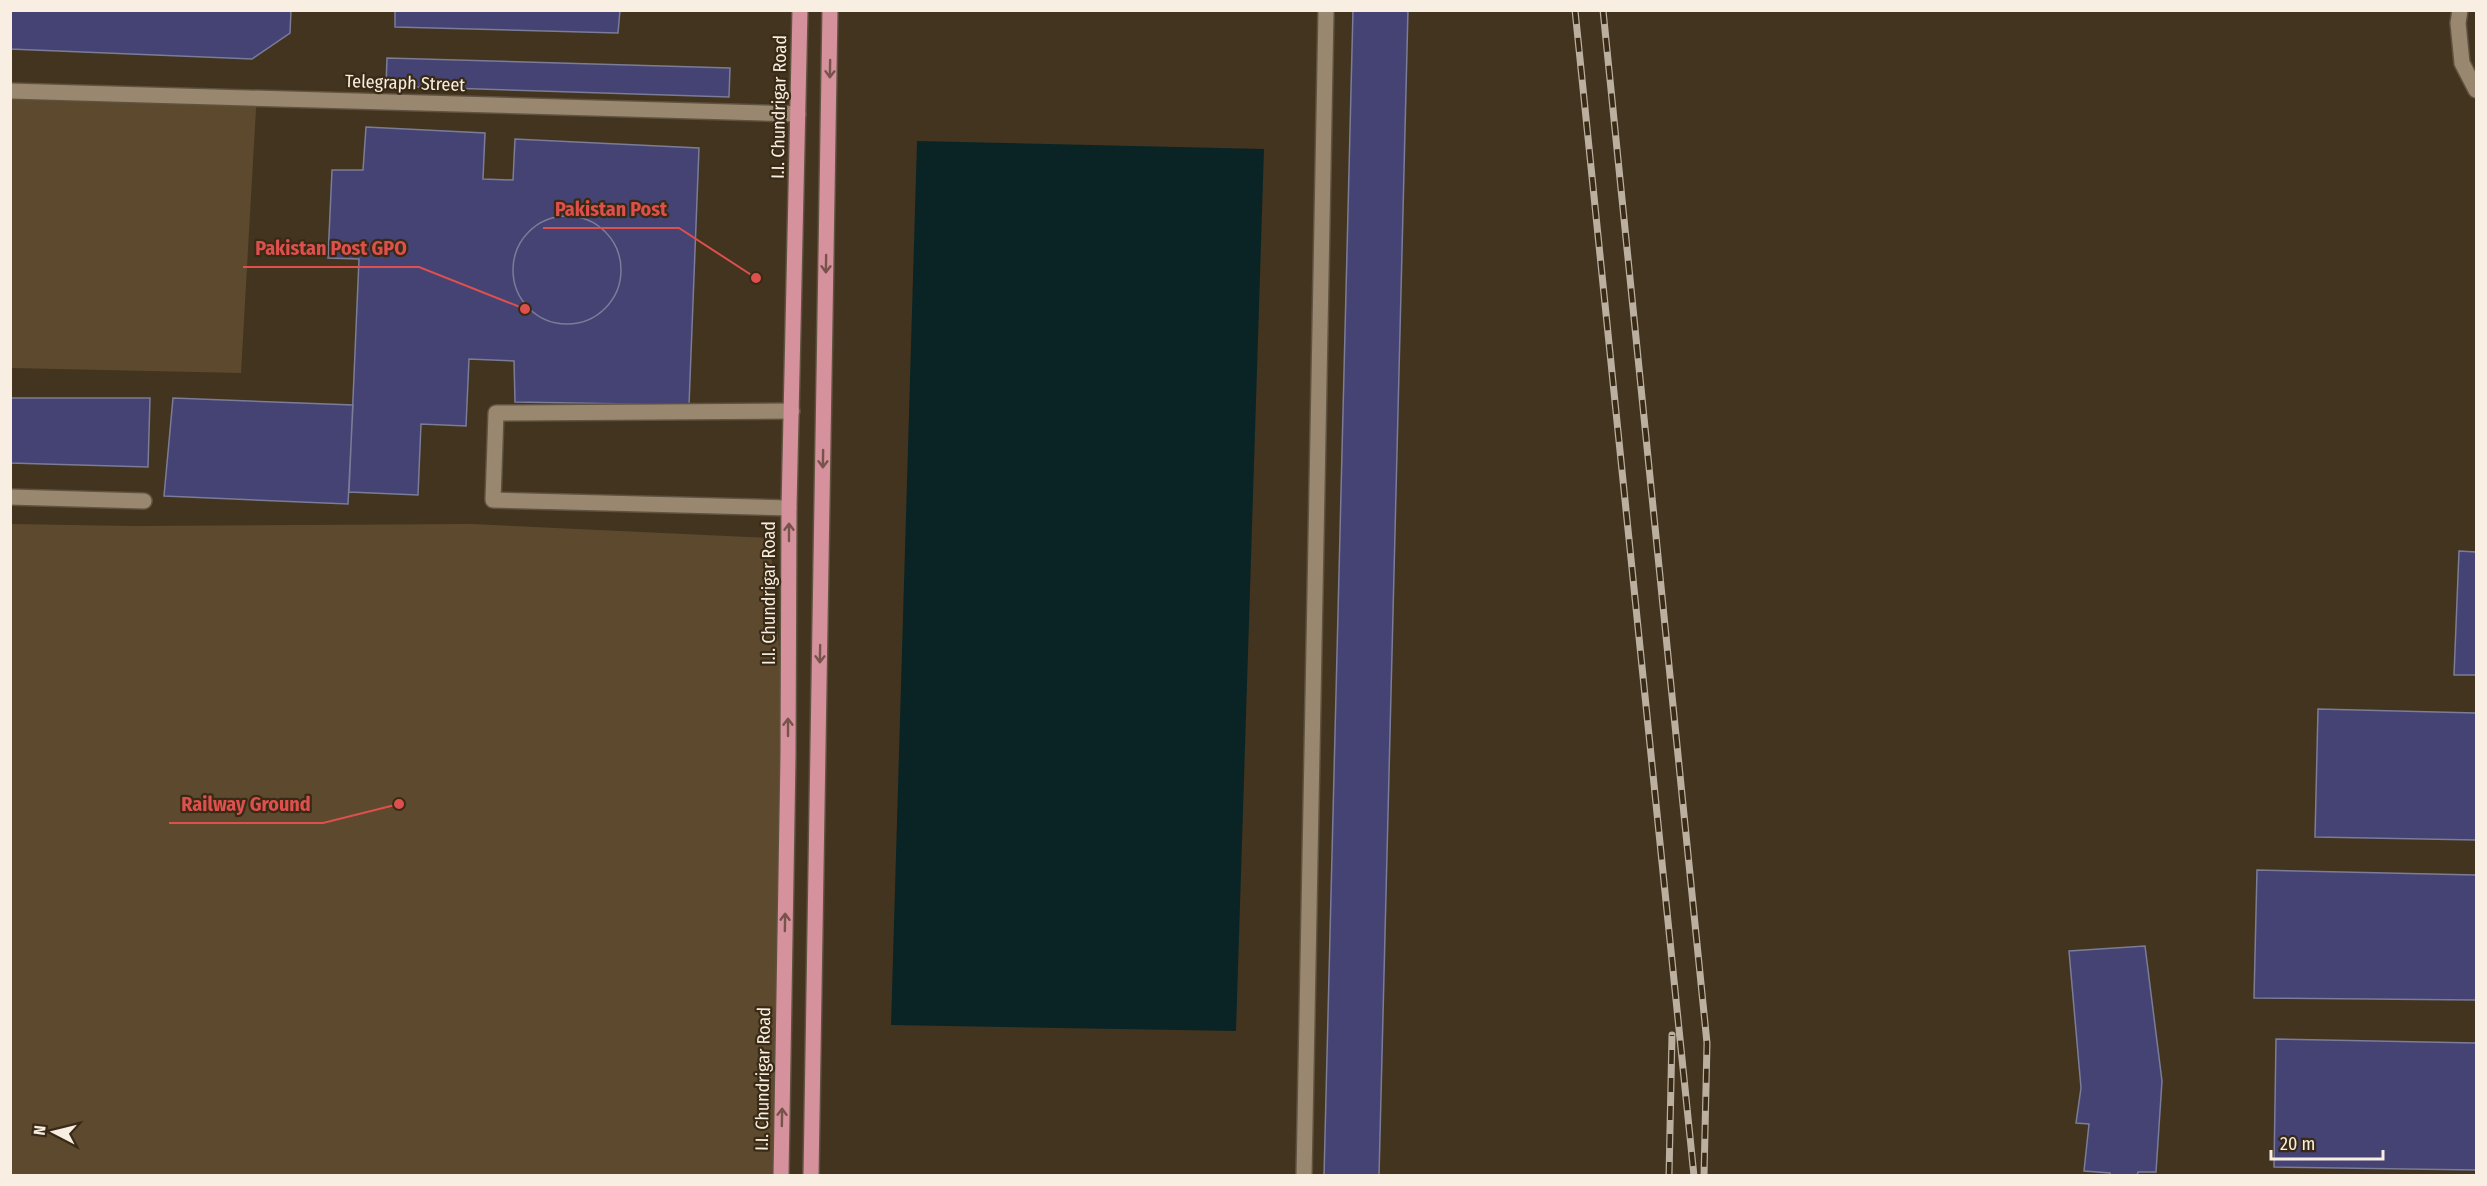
<svg xmlns="http://www.w3.org/2000/svg" width="2487" height="1186" viewBox="0 0 2487 1186" font-family="'Fira Sans Condensed',sans-serif">
  <rect width="100%" height="100%" fill="#43341f"/>
  <path fill="#5d492e" d="M257,91L241,373L11,368V93Z
    M11,524L134,526L472,524L770,538L788,756L781,1175L11,1176Z"/>
  <path fill="#0a2426" d="M917,141L1264,149L1236,1031L891,1025Z"/>
  <path fill="#444373" stroke="#7b7c97" stroke-width="1.5" d="M10,10H291L290,33L252,59L10,49Z
    M395,10H620L618,33L395,27Z
    M1353,10H1408L1379,1176H1324Z
    M387,58L730,68L729,97L386,86Z
    M366,127L485,133L483,179L513,180L515,139L699,148L689,405L515,402L514,361L469,359L466,426L421,424L418,495L349,492L359,259L328,258L332,170H363Z
    M513 270a54 54 0 1 1 108 0a54 54 0 1 1-108 0Z
    M10,398H150L148,467L10,463Z
    M173,398L353,405L348,504L164,496Z
    M2459,551L2476,552V675H2454Z
    M2318,709L2476,713V840L2315,837Z
    M2257,870L2476,875V1000L2254,998Z
    M2145,946L2162,1081L2156,1172H2138L2137,1176H2110V1173L2084,1171L2089,1124L2076,1123L2081,1088L2069,951Z
    M2276,1039L2476,1043V1170L2274,1167Z"/>
  <g fill="none" stroke-linecap="round" stroke-linejoin="round">
    <defs>
      <path id="service" d="M10,91L798,114
        M10,497L144,501
        M789,508L493,500L496,413L792,411
        M1304,1176L1326,10"/>
      <path id="minor" d="M2460,10L2458,23L2462,63L2476,90"/>
      <path id="primary" d="M781,1176L788,756L789,508L800,10
        M811,1176L830,10"/>
    </defs>
    <use href="#service" stroke="#5f523f" stroke-width="18"/>
    <use href="#minor" stroke="#5f523f" stroke-width="18"/>
    <use href="#primary" stroke="#5f523f" stroke-width="18"/>
    <use href="#service" stroke="#99876f" stroke-width="15"/>
    <use href="#minor" stroke="#99876f" stroke-width="15"/>
    <use href="#primary" stroke="#d5919c" stroke-width="15"/>
    <defs>
      <path id="rail" d="M1575,10L1694,1176
        M1603,10L1707,1043L1704,1176
        M1669,1176L1672,1035"/>
    </defs>
    <use href="#rail" stroke="#bbb0a0" stroke-width="7"/>
    <use href="#rail" stroke="#392a15" stroke-width="4.5" stroke-dasharray="14" stroke-linecap="butt"/>
  </g>
  <defs><path id="oneway-shaft" d="M-6 0H5M1.5-3L5.5 0L1.5 3" fill="none" stroke-width="1.6" stroke-linecap="round" stroke-linejoin="round" transform="scale(1.5)"/></defs>
  <g stroke="#77534b">
    <use href="#oneway-shaft" transform="translate(830 69) rotate(91)"/>
    <use href="#oneway-shaft" transform="translate(826 264) rotate(91)"/>
    <use href="#oneway-shaft" transform="translate(823 459) rotate(91)"/>
    <use href="#oneway-shaft" transform="translate(789 532) rotate(-90)"/>
    <use href="#oneway-shaft" transform="translate(820 654) rotate(91)"/>
    <use href="#oneway-shaft" transform="translate(788 727) rotate(-90)"/>
    <use href="#oneway-shaft" transform="translate(785 922) rotate(-89)"/>
    <use href="#oneway-shaft" transform="translate(782 1117) rotate(-89)"/>
  </g>
  <g text-anchor="middle" stroke-width="4.5" stroke-linejoin="round" paint-order="stroke">
    <g font-size="18" fill="#f8eee1" stroke="#392a15">
      <text transform="translate(405 83) rotate(2)" y="6">Telegraph Street</text>
      <text transform="translate(779 107) rotate(-89)" y="6">I.I. Chundrigar Road</text>
      <text transform="translate(769 593) rotate(-90)" y="6">I.I. Chundrigar Road</text>
      <text transform="translate(763 1079) rotate(-89)" y="6">I.I. Chundrigar Road</text>
    </g>
  </g>
  <path fill="none" stroke="#dd504d" stroke-width="2" d="M756 278L679 228H543M525 309L419 267H243M399 804L323 823H169"/>
  <g fill="#dd504d" stroke="#392a15" stroke-width="2">
    <circle cx="756" cy="278" r="6"/>
    <circle cx="525" cy="309" r="6"/>
    <circle cx="399" cy="804" r="6"/>
  </g>
  <g font-size="20" text-anchor="middle" font-weight="bold" fill="#dd504d" stroke="#392a15" stroke-width="4.5" stroke-linejoin="round" paint-order="stroke">
    <text x="611" y="216">Pakistan Post</text>
    <text x="331" y="255">Pakistan Post GPO</text>
    <text x="246" y="811">Railway Ground</text>
  </g>
  <rect width="2487" height="1186" fill="none" stroke="#f8eee1" stroke-width="24"/>
  <g transform="translate(54 1132) rotate(277)" stroke="#392a15" stroke-width="4.5" paint-order="stroke">
  <path d="M0-4.5L10 22L0 15L-10 22Z" fill="#f8eee1"/>
  <text y="-9" font-size="16" font-weight="bold" text-anchor="middle" fill="#f8eee1">N</text>
  </g>
  <path d="M2271 1150v9h112v-9" fill="none" stroke="#f8eee1" stroke-width="3"/>
  <text x="2280" y="1150" font-size="18" fill="#f8eee1" stroke="#392a15" stroke-width="4.5" paint-order="stroke">20 m</text>
</svg>
